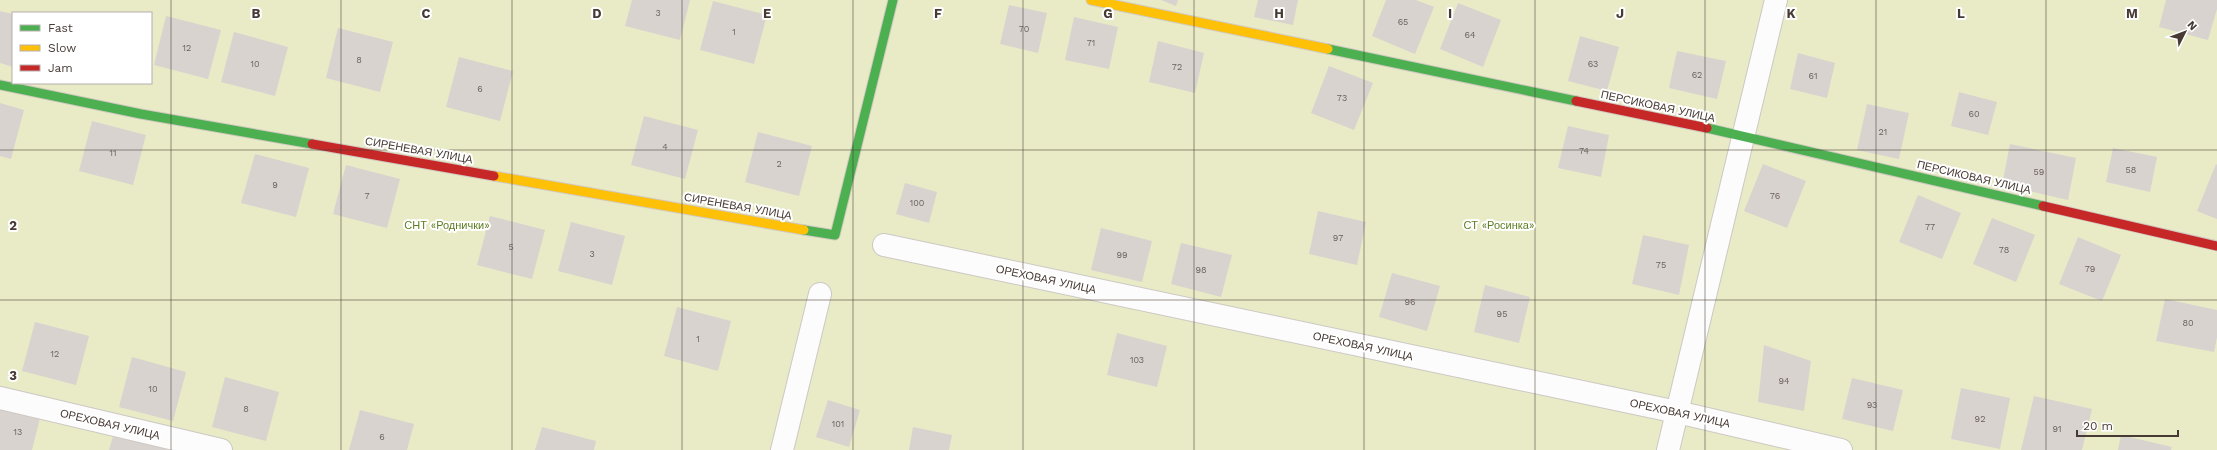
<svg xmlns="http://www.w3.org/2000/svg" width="2217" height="450" viewBox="0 0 2217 450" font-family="'Work Sans',sans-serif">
  <rect width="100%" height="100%" fill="#f0ece8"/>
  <path fill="#e8ebc6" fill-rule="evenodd" d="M0,0H2217V450H0ZM13,13H151V83H13Z"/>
  <path fill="#d8d3cf" d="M632,0H690L680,40L625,26Z
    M1161,0H1178L1176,6Z
    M1258,0H1298L1293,25L1254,17Z
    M1386,0H1416L1434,7L1415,54L1372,36Z
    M2166,0H2217V9L2208,40L2159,27Z
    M713,1L767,15L754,64L700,50Z
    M1458,3L1501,20L1483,67L1440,49Z
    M1009,5L1047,13L1038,53L1000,44Z
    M0,11L13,14V67L0,63Z
    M166,16L221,30L208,79L154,65Z
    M1074,17L1118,27L1109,69L1065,60Z
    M338,28L393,42L380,92L326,78Z
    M234,32L288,47L275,96L221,82Z
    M1580,36L1619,47L1607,91L1568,81Z
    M1158,41L1204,53L1195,93L1149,82Z
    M1677,51L1726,61L1717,99L1669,88Z
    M1798,53L1835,63L1827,98L1790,89Z
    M459,57L513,71L500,121L446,107Z
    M1329,66L1373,83L1354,130L1311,113Z
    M1959,92L1997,102L1988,135L1951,126Z
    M0,103L24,110L11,159L0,156Z
    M1867,104L1909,113L1899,159L1857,150Z
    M644,116L698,130L685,179L631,165Z
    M92,121L146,135L133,185L79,171Z
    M1568,126L1609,135L1601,177L1558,168Z
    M758,132L812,146L799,196L745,182Z
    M2010,144L2076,158L2068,200L2002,185Z
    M2113,148L2157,157L2150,192L2106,182Z
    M255,154L309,168L296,217L241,203Z
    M1763,164L1806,181L1787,228L1744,211Z
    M2216,164L2217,165V219L2197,211Z
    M346,165L400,179L387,228L333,214Z
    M905,183L937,192L929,223L896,214Z
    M1918,195L1961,213L1942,259L1899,242Z
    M1318,211L1366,222L1357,265L1309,254Z
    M490,216L545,230L532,279L477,265Z
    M1992,218L2035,235L2016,282L1973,264Z
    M571,222L625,236L612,285L558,271Z
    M1101,228L1152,241L1142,282L1091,270Z
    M1643,235L1689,245L1679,295L1632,284Z
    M2078,237L2121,255L2102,301L2059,284Z
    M1181,243L1232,255L1221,297L1171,284Z
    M1392,273L1440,286L1427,331L1379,317Z
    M1485,285L1530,297L1519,343L1474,332Z
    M2165,299L2217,310V337L2214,352L2156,341Z
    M677,307L731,321L718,371L664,356Z
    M35,322L89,336L76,385L22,371Z
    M1117,333L1167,346L1157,387L1107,375Z
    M1764,345L1811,361L1804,411L1758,402Z
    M132,357L186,372L173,421L119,407Z
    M225,377L279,392L266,441L212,427Z
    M1852,378L1903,390L1893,431L1842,419Z
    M1961,388L2010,398L2000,449L1951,439Z
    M2034,396L2092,409L2082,450H2021Z
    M828,400L860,410L849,447L816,437Z
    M0,403L41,414L32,450H0Z
    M360,410L414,424L407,450H349Z
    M542,427L596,441L594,450H535Z
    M913,427L952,435L949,450H909Z
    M114,433L168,448L167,450H109Z
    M2121,435L2172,447L2171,450H2118Z"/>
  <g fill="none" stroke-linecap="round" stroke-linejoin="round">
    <defs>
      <path id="street" d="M884,245L1677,412L1841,450
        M0,398L221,450
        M782,450L820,294
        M1668,450L1776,0"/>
      <path id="fast" d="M1328,49L1576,101
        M0,85L141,114L312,144
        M1707,128L2043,206
        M804,230L835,235L893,0"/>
      <path id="slow" d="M1091,0L1328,49
        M494,176L804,230"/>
      <path id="jam" d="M1576,101L1707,128
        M312,144L494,176
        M2043,206L2217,246"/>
    </defs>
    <use href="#street" stroke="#cdc8c4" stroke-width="24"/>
    <use href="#fast" stroke="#d1c8c0" stroke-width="11"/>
    <use href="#slow" stroke="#d1c8c0" stroke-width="11"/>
    <use href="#jam" stroke="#d1c8c0" stroke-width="11"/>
    <use href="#street" stroke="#fdfcfc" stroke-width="22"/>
    <use href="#fast" stroke="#4caf50" stroke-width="9"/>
    <use href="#slow" stroke="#ffc107" stroke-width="9"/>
    <use href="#jam" stroke="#c62828" stroke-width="9"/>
  </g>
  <path fill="none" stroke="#473a34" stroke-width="1" stroke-opacity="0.55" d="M171,0V450M341,0V450M512,0V450M682,0V450M853,0V450M1023,0V450M1194,0V450M1364,0V450M1535,0V450M1705,0V450M1876,0V450M2046,0V450M0,150H2217M0,300H2217"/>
  <g text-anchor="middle" stroke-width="4" stroke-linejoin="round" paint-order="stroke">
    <g font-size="9" fill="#6d625c">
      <text x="658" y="16">3</text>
      <text x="1403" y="25">65</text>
      <text x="1024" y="32">70</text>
      <text x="734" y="35">1</text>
      <text x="1470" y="38">64</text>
      <text x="1091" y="46">71</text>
      <text x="187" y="51">12</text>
      <text x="359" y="63">8</text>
      <text x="255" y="67">10</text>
      <text x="1593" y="67">63</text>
      <text x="1177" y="70">72</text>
      <text x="1697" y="78">62</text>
      <text x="1813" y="79">61</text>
      <text x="480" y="92">6</text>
      <text x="1342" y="101">73</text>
      <text x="1974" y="117">60</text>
      <text x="1883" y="135">21</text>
      <text x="665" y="150">4</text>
      <text x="1584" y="154">74</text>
      <text x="113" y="156">11</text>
      <text x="779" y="167">2</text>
      <text x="2131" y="173">58</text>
      <text x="2039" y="175">59</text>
      <text x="275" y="188">9</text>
      <text x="367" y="199">7</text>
      <text x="1775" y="199">76</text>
      <text x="917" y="206">100</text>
      <text x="1930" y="230">77</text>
      <text x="1338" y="241">97</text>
      <text x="511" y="250">5</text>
      <text x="2004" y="253">78</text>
      <text x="592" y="257">3</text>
      <text x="1122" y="258">99</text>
      <text x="1661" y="268">75</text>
      <text x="2090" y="272">79</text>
      <text x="1201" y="273">98</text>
      <text x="1410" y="305">96</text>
      <text x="1502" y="317">95</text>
      <text x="2188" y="326">80</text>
      <text x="698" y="342">1</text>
      <text x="55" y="357">12</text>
      <text x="1137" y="363">103</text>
      <text x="1784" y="384">94</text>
      <text x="153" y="392">10</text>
      <text x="1872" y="408">93</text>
      <text x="246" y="412">8</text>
      <text x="1980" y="422">92</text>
      <text x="838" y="427">101</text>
      <text x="2057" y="432">91</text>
      <text x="18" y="435">13</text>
      <text x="382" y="440">6</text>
    </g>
    <g font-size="11" fill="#473a34" stroke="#fff">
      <text transform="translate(1658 106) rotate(12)" y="4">ПЕРСИКОВАЯ УЛИЦА</text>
      <text transform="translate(419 150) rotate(10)" y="4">СИРЕНЕВАЯ УЛИЦА</text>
      <text transform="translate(1974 177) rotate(13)" y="4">ПЕРСИКОВАЯ УЛИЦА</text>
      <text transform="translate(738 206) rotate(10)" y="4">СИРЕНЕВАЯ УЛИЦА</text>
      <text transform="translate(1046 279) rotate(12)" y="4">ОРЕХОВАЯ УЛИЦА</text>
      <text transform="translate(1363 346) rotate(12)" y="4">ОРЕХОВАЯ УЛИЦА</text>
      <text transform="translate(1680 413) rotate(12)" y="4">ОРЕХОВАЯ УЛИЦА</text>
      <text transform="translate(110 424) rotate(13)" y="4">ОРЕХОВАЯ УЛИЦА</text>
    </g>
    <g font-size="11" fill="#5f7d23" stroke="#fff">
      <text x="447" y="229">СНТ «Роднички»</text>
      <text x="1499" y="229">СТ «Росинка»</text>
    </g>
  </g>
  <g font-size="13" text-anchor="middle" font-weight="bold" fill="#473a34" stroke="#fff" stroke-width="4" stroke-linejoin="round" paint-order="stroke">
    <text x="256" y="18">B</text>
    <text x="426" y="18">C</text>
    <text x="597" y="18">D</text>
    <text x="767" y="18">E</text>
    <text x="938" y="18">F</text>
    <text x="1108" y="18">G</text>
    <text x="1279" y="18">H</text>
    <text x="1450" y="18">I</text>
    <text x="1620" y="18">J</text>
    <text x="1791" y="18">K</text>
    <text x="1961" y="18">L</text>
    <text x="2132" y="18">M</text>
    <text x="13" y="230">2</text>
    <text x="13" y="380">3</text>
  </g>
  <rect x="12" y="12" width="140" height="72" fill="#ffffff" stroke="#b5b0ae"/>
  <rect x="20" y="25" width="20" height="6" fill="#4caf50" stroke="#b5b0ae"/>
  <text x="48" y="32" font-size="12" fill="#473a34">Fast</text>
  <rect x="20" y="45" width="20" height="6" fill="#ffc107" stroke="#b5b0ae"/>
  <text x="48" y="52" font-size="12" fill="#473a34">Slow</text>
  <rect x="20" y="65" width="20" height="6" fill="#c62828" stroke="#b5b0ae"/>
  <text x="48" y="72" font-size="12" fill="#473a34">Jam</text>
  <g transform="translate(2185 32) rotate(48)" stroke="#ffffff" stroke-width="3" paint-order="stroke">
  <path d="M0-3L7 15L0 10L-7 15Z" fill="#473a34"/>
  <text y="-6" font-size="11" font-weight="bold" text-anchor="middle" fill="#473a34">N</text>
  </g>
  <path d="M2077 430v6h101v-6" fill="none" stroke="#473a34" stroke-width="2"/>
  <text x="2083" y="430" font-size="12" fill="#473a34" stroke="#ffffff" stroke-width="3" paint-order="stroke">20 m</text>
</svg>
